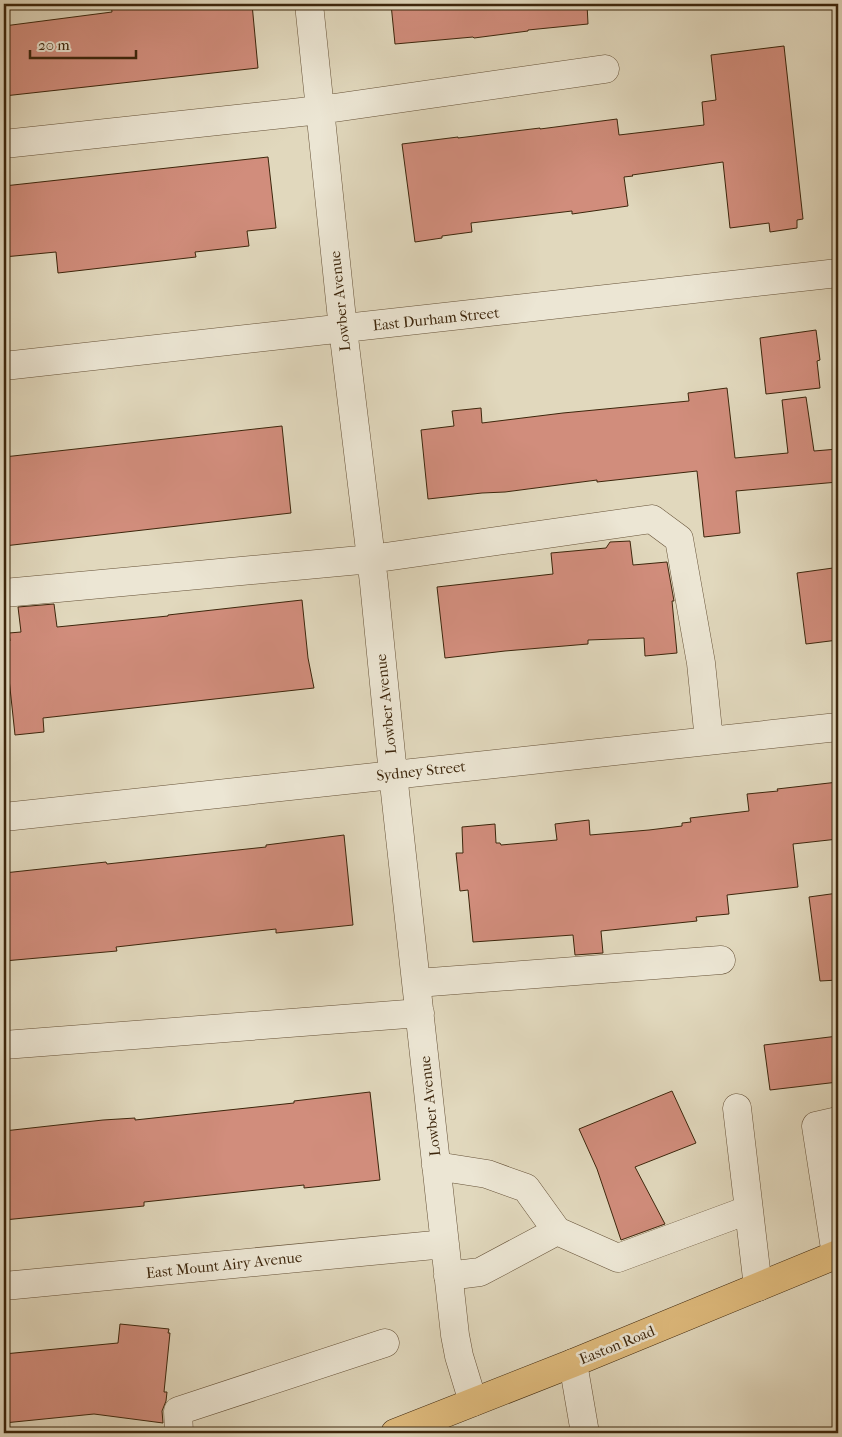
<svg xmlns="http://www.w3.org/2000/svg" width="842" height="1437" viewBox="0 0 842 1437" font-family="'IM FELL French Canon',serif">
  <rect width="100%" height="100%" fill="#e1d8bd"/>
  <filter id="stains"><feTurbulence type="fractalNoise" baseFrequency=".004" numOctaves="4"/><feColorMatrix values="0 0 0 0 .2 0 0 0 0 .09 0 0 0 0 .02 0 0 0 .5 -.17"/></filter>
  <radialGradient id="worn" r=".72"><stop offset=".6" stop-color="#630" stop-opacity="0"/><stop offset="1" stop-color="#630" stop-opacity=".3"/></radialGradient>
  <path fill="#d18d7c" stroke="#3d260c" d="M111,4H139V8L181,4H252L258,68L4,96V26L112,12Z
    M391,4H587L588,24L528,30V31L474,38L473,37L395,44Z
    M784,46L803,219L797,220V228L770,232L769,223L730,228L723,162L632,175L633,176L624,177L628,206L572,214V211L471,223L472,232L442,236V238L415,242L402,144L458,137V138L540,128V129L617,119L619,135L704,125L702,102L716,100L711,55Z
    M268,157L276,228L247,231L249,246L195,252L196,257L58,273L56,252L4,257V186Z
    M816,330L820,360L817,361L820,388L766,394L760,338Z
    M727,388L735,458L788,453L782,400L806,397L814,451L838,449V482L736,491L740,533L704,537L697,471L597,482V480L505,492L482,493L428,499L421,430L454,426L452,411L481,408L482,423L563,413L689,401L688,393Z
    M282,426L291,513L4,546V457Z
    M630,541L633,565L667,562L674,601H672L677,653L645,656L644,638L588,640V644L505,651L445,658L437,587L553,574L551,553L606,548L610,542Z
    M833,568L835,587L838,586V640L806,644L797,573Z
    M302,600L308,658L314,688L43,718L44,732L15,735L5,641H10L9,633L21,632L18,607L54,604L57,627L168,616V615Z
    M838,782V839L793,844L798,887L727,895L729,914L696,917L697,921L601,931L603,953L575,955L573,935L473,942L468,890L460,891L456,853H463L462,827L495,824L496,843H500L501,845L557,840L555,824L589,820L590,835L649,830L682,826V823L691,822L690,818L749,811L747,794L778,791L777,789Z
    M344,835L353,925L276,933V929L116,947L117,951L4,961V873L106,862L107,864L266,847V845Z
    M838,893V980L820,981L809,897Z
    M838,1036V1082L770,1090L764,1045Z
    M672,1091L696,1143L635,1167L665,1224L621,1240L597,1169L579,1129Z
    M370,1092L380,1180L304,1188V1185L144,1202V1206L4,1220V1131L103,1120L135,1118V1120L294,1103V1101Z
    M120,1324L169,1329L168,1333H170L164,1392H167L166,1401L162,1411L163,1423L94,1414L4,1423V1354L118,1343Z"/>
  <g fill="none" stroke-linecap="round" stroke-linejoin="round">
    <defs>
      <path id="minor" d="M309,4L343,329L374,583L393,774L455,1335L459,1356L473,1402
        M4,144L320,110L605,69
        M4,366L838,273
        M4,593L371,559L652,519L679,539L701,663L709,740
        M4,817L838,727
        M417,983L721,960
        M4,1045L420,1013
        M737,1108L758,1287
        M436,1166L487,1174L526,1188L557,1231
        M836,1255L816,1126L838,1121
        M448,1276L480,1272L557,1231L618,1258L748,1210
        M4,1286L445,1244
        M573,1363L585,1433
        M179,1433L178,1411L385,1343"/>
      <path id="major" d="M395,1433L573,1363L838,1254"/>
    </defs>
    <use href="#minor" stroke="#665238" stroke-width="29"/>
    <use href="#major" stroke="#3d260c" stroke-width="29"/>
    <use href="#minor" stroke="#ece6d4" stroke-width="28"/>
    <use href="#major" stroke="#e0bc7e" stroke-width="28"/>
  </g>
  <g text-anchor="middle" stroke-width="5" stroke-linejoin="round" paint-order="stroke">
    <g font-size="15" fill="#3d260c" stroke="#ece6d4">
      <text transform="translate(340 301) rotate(-96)" y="5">Lowber Avenue</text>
      <text transform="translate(436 319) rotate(-6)" y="5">East Durham Street</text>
      <text transform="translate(386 704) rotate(-96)" y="5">Lowber Avenue</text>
      <text transform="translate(421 771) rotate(-6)" y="5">Sydney Street</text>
      <text transform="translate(430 1106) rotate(-96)" y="5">Lowber Avenue</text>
      <text transform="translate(224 1265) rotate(-6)" y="5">East Mount Airy Avenue</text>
      <text transform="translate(617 1345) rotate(-22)" y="5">Easton Road</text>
    </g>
  </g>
  <rect width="842" height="1437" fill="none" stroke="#e1d8bd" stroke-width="20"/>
  <rect x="5" y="5" width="832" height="1427" fill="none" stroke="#3d260c" stroke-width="2.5"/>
  <rect x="10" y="10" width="822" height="1417" fill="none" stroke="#3d260c"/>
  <path d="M30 50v8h106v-8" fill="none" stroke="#3d260c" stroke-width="2.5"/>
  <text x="38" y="50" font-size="15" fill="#3d260c" stroke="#ece6d4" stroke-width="4" paint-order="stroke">20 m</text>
  <rect width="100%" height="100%" filter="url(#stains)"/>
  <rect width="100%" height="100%" fill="url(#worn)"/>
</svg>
